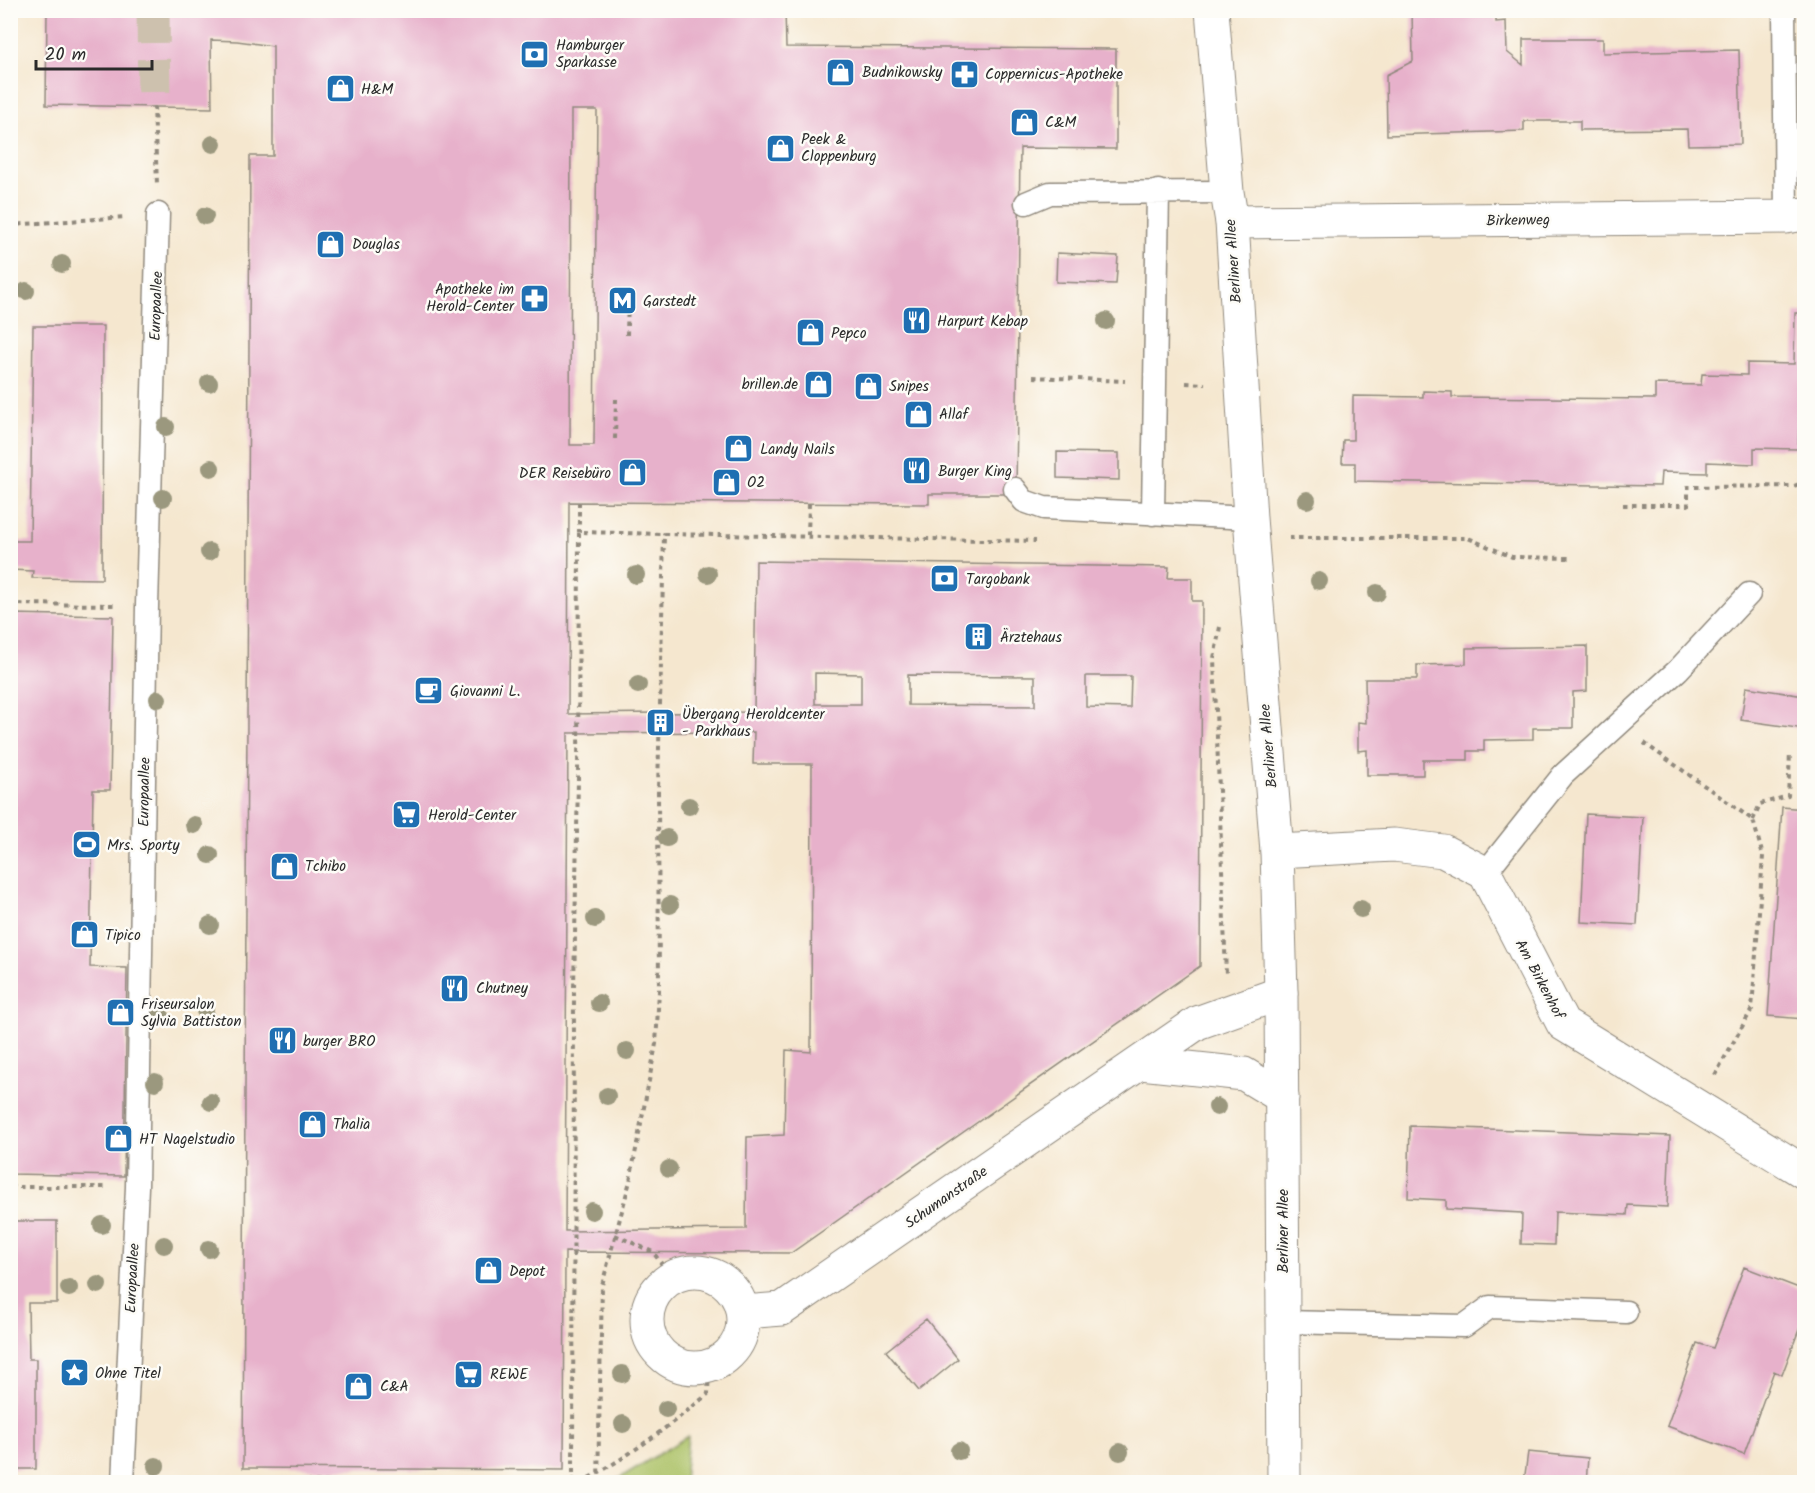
<svg xmlns="http://www.w3.org/2000/svg" width="1815" height="1493" viewBox="0 0 1815 1493" font-family="Kalam,sans-serif">
  <rect width="100%" height="100%" fill="#fdfcf7"/>
  <filter id="ink" filterUnits="userSpaceOnUse"><feTurbulence type="fractalNoise" baseFrequency=".0167" numOctaves="2"/><feDisplacementMap in="SourceGraphic" scale="12" xChannelSelector="R" yChannelSelector="G"/><feConvolveMatrix kernelMatrix="1 2 1 2 8 2 1 2 1" color-interpolation-filters="sRGB"/></filter>
  <filter id="wash" filterUnits="userSpaceOnUse"><feTurbulence type="fractalNoise" baseFrequency=".008" numOctaves="4" result="noise"/><feDisplacementMap in="SourceGraphic" scale="24" xChannelSelector="R" yChannelSelector="G"/><feGaussianBlur stdDeviation="1.35" result="paint"/><feColorMatrix in="noise" values="0 0 0 0 0 0 0 0 0 0 0 0 0 0 0 0 0 1.4 0 .05"/><feComposite in="paint" operator="in"/></filter>
  <g filter="url(#wash)">
    <rect width="100%" height="100%" fill="#f5e7cf"/>
    <path fill="#abc165" stroke="#6b7648" stroke-width="1.5" d="M688,1436L684,1482H613Z"/>
    <g id="blocks">
      <path fill="#e7b1cb" fill-rule="evenodd" d="M47,10H785L786,47L1116,49V149L1020,148L1016,494H929V504L569,502L568,714L754,712L756,561L1169,567L1168,578H1192V601H1202L1200,966L791,1253L565,1252L564,1470L243,1468L250,156H273V46L237,41L211,40L212,108L46,105ZM571,110H597L594,445H570ZM815,673L861,674V704H815ZM908,675L1035,676V706L908,705ZM1086,676H1131L1130,708L1086,707ZM754,732L753,764H812L811,1052L786,1050L784,1135L747,1137L746,1229L565,1231L568,733Z
        M1412,10H1496V22L1506,21L1507,52L1523,65V39H1603V53L1739,50L1741,144L1688,145L1687,129L1580,130V121H1524V131L1387,135L1386,75L1413,61Z
        M1057,253L1118,256L1116,284L1056,282Z
        M1795,313H1804V420H1799L1798,449L1754,448V464L1707,462V473L1661,472L1660,486L1355,481V463H1342L1343,440H1353V396L1423,397V391L1452,392V397L1655,399V384L1701,385L1702,374L1747,375V363L1794,364Z
        M33,326H103L102,579L32,578L33,571L10,570V541H30Z
        M1057,452L1119,453V480L1057,478Z
        M10,614L113,616L110,790H93L90,967L127,968L124,1176L10,1174Z
        M1587,646V691L1573,692V728H1533V739L1484,740V751H1468V760H1423V775H1367V750L1358,751V722L1366,723L1365,679H1417V665L1466,664V648Z
        M1746,687L1804,696V729L1741,720Z
        M1782,807L1804,809V1019L1768,1016Z
        M1586,814L1643,817L1637,925L1581,922Z
        M1410,1126L1670,1136L1667,1207L1628,1205L1627,1215L1555,1212L1554,1245L1521,1244L1522,1213L1446,1209V1200L1408,1198Z
        M10,1221H57V1303H28L29,1359H36V1469H10Z
        M1744,1267L1804,1290V1316L1782,1375L1774,1371L1744,1454L1667,1426L1697,1343L1713,1348Z
        M926,1319L958,1359L919,1391L886,1351Z
        M1528,1452L1588,1458L1586,1482H1524Z"/>
    </g>
  </g>
  <g filter="url(#ink)">
    <use href="#blocks" fill-opacity="0" stroke="#90897d" stroke-width="1.5"/>
    <g fill="none" stroke-linecap="round" stroke-linejoin="round">
      <path stroke="#cdc1ae" stroke-width="33" stroke-dasharray="33 16" stroke-linecap="butt" d="M153,10L154,106"/>
      <defs>
        <path id="service" d="M1784,10L1786,217
          M1026,203L1050,193L1227,192
          M1015,489L1024,501L1044,508L1250,518
          M1153,514L1158,191
          M1485,873L1563,775L1678,670L1749,594
          M1283,1322L1464,1326L1490,1307L1626,1312
          M123,1482L137,1187L147,606L158,214"/>
        <path id="minor" d="M1232,222L1786,217L1804,214
          M1277,851L1394,845L1443,851L1485,873L1563,1024L1804,1172
          M1141,1063L1244,1074L1282,1097
          M647 1320a48 48 0 1 1 96 0a48 48 0 1 1-96 0Z
          M744,1312L782,1309L1197,1023L1281,993"/>
        <path id="tertiary" d="M1212,10L1227,192L1232,222L1250,518L1277,851L1281,993L1284,1482"/>
      </defs>
      <use href="#service" stroke="#90897d" stroke-width="25"/>
      <use href="#minor" stroke="#90897d" stroke-width="35"/>
      <use href="#tertiary" stroke="#90897d" stroke-width="35"/>
      <path stroke="#90897d" stroke-width="4" stroke-dasharray="4.5 4.5" stroke-linecap="butt" d="M154,106L157,184
        M10,225L126,217
        M627,335L628,295
        M1033,377L1125,381
        M1186,383L1205,384
        M615,439L616,399
        M579,502V532
        M1623,505H1688V487L1794,486L1804,482
        M808,535L809,504
        M1289,538H1468L1512,557L1569,558
        M10,604L117,605
        M1220,627L1214,658L1226,975
        M1644,743L1753,820L1763,856L1752,1009L1715,1075
        M1753,820L1760,804L1788,796L1790,753
        M10,1187H106
        M615,1235L653,1252L671,1277
        M153,1479L346,1482
        M573,1482L574,988L578,779L579,532L664,534
        M581,1482C626,1459 668,1427 708,1394L709,1367
        M598,1482L602,1285L630,1181L656,1044L659,991L658,790L664,534L1036,541"/>
      <use href="#service" stroke="#fff" stroke-width="22"/>
      <use href="#minor" stroke="#fff" stroke-width="33"/>
      <use href="#tertiary" stroke="#fff" stroke-width="33"/>
    </g>
    <g fill="#9b987e">
      <circle cx="213" cy="144" r="9"/>
      <circle cx="205" cy="216" r="9"/>
      <circle cx="62" cy="264" r="9"/>
      <circle cx="26" cy="291" r="9"/>
      <circle cx="1106" cy="321" r="9"/>
      <circle cx="209" cy="383" r="9"/>
      <circle cx="166" cy="427" r="9"/>
      <circle cx="211" cy="468" r="9"/>
      <circle cx="163" cy="498" r="9"/>
      <circle cx="1307" cy="500" r="9"/>
      <circle cx="209" cy="552" r="9"/>
      <circle cx="708" cy="574" r="9"/>
      <circle cx="636" cy="575" r="9"/>
      <circle cx="1319" cy="581" r="9"/>
      <circle cx="1377" cy="593" r="9"/>
      <circle cx="638" cy="685" r="9"/>
      <circle cx="158" cy="699" r="9"/>
      <circle cx="689" cy="806" r="9"/>
      <circle cx="194" cy="825" r="9"/>
      <circle cx="667" cy="838" r="9"/>
      <circle cx="210" cy="855" r="9"/>
      <circle cx="670" cy="905" r="9"/>
      <circle cx="1361" cy="909" r="9"/>
      <circle cx="595" cy="919" r="9"/>
      <circle cx="210" cy="925" r="9"/>
      <circle cx="599" cy="1003" r="9"/>
      <circle cx="205" cy="1011" r="9"/>
      <circle cx="161" cy="1016" r="9"/>
      <circle cx="627" cy="1051" r="9"/>
      <circle cx="155" cy="1082" r="9"/>
      <circle cx="607" cy="1096" r="9"/>
      <circle cx="211" cy="1102" r="9"/>
      <circle cx="1217" cy="1107" r="9"/>
      <circle cx="669" cy="1169" r="9"/>
      <circle cx="592" cy="1211" r="9"/>
      <circle cx="102" cy="1225" r="9"/>
      <circle cx="164" cy="1245" r="9"/>
      <circle cx="209" cy="1249" r="9"/>
      <circle cx="98" cy="1285" r="9"/>
      <circle cx="69" cy="1288" r="9"/>
      <circle cx="622" cy="1374" r="9"/>
      <circle cx="666" cy="1409" r="9"/>
      <circle cx="623" cy="1424" r="9"/>
      <circle cx="959" cy="1451" r="9"/>
      <circle cx="1120" cy="1452" r="9"/>
      <circle cx="156" cy="1466" r="9"/>
    </g>
  </g>
  <defs>
    <symbol id="bank-square" viewBox="-11 -11 22 22"><rect x="-9" y="-9" width="18" height="18" rx="4" fill="#1f6fb2" stroke="#fdfcf7"/><path d="M-6-4H6V4H-6ZM0-2.3a2.3 2.3 0 1 0 0 4.6a2.3 2.3 0 1 0 0-4.6Z" fill="#fff"/></symbol>
    <symbol id="shop-square" viewBox="-11 -11 22 22"><rect x="-9" y="-9" width="18" height="18" rx="4" fill="#1f6fb2" stroke="#fdfcf7"/><path d="M-5-2.5h2.3a2.7 3.5 0 0 1 5.4 0H5L5.5 6h-11ZM-1.5-2.5h3a1.5 2.3 0 0 0-3 0Z" fill="#fff"/></symbol>
    <symbol id="pharmacy-square" viewBox="-11 -11 22 22"><rect x="-9" y="-9" width="18" height="18" rx="4" fill="#1f6fb2" stroke="#fdfcf7"/><path d="M-2-6h4v4h4v4h-4v4h-4v-4h-4v-4h4Z" fill="#fff"/></symbol>
    <symbol id="metro-square" viewBox="-11 -11 22 22"><rect x="-9" y="-9" width="18" height="18" rx="4" fill="#1f6fb2" stroke="#fdfcf7"/><path d="M-5.5 5V-5H-3L0 0L3-5H5.5V5H3V-.5L0 4L-3-.5V5Z" fill="#fff"/></symbol>
    <symbol id="restaurant-square" viewBox="-11 -11 22 22"><rect x="-9" y="-9" width="18" height="18" rx="4" fill="#1f6fb2" stroke="#fdfcf7"/><path d="M-5-6h1v4h1v-4h1v4h1v-4h1v5L-1.5 .5V6h-2V.5L-5-1ZM5-6V6H3V1.5H1.5Q1.5-4 5-6Z" fill="#fff"/></symbol>
    <symbol id="building-square" viewBox="-11 -11 22 22"><rect x="-9" y="-9" width="18" height="18" rx="4" fill="#1f6fb2" stroke="#fdfcf7"/><path d="M-4-6H4V6H1V3H-1V6H-4ZM-2.5-4.3h1.7v1.8h-1.7ZM.8-4.3h1.7v1.8H.8ZM-2.5-1h1.7V.8h-1.7ZM.8-1h1.7V.8H.8Z" fill="#fff"/></symbol>
    <symbol id="cafe-square" viewBox="-11 -11 22 22"><rect x="-9" y="-9" width="18" height="18" rx="4" fill="#1f6fb2" stroke="#fdfcf7"/><path d="M-5.5-4.5H6V0H3Q3 3.5 0 3.5H-2.5Q-5.5 3.5-5.5 0ZM3-3.2v2h1.7v-2ZM-6 4.5H4V6H-6Z" fill="#fff"/></symbol>
    <symbol id="supermarket-square" viewBox="-11 -11 22 22"><rect x="-9" y="-9" width="18" height="18" rx="4" fill="#1f6fb2" stroke="#fdfcf7"/><path d="M-6-5.5h2.5l.6 2H6L4.5 2H-2.5L-4.4-4H-6ZM-1.5 3.2a1.3 1.3 0 1 0 .1 0ZM3 3.2a1.3 1.3 0 1 0 .1 0Z" fill="#fff"/></symbol>
    <symbol id="stadium-square" viewBox="-11 -11 22 22"><rect x="-9" y="-9" width="18" height="18" rx="4" fill="#1f6fb2" stroke="#fdfcf7"/><path d="M0-5a6.5 5 0 1 0 0 10a6.5 5 0 1 0 0-10ZM-3.5-1.8h7v3.6h-7Z" fill="#fff"/></symbol>
    <symbol id="sight-square" viewBox="-11 -11 22 22"><rect x="-9" y="-9" width="18" height="18" rx="4" fill="#1f6fb2" stroke="#fdfcf7"/><path d="M0-6L1.8-2.2L6-1.7L2.9 1.2L3.7 5.4L0 3.3L-3.7 5.4L-2.9 1.2L-6-1.7L-1.8-2.2Z" fill="#fff"/></symbol>
  </defs>
  <g fill-rule="evenodd">
    <use href="#bank-square" x="518" y="38" width="33" height="33"/>
    <use href="#shop-square" x="824" y="56" width="33" height="33"/>
    <use href="#pharmacy-square" x="948" y="58" width="33" height="33"/>
    <use href="#shop-square" x="324" y="72" width="33" height="33"/>
    <use href="#shop-square" x="1008" y="106" width="33" height="33"/>
    <use href="#shop-square" x="764" y="132" width="33" height="33"/>
    <use href="#shop-square" x="314" y="228" width="33" height="33"/>
    <use href="#pharmacy-square" x="518" y="282" width="33" height="33"/>
    <use href="#metro-square" x="606" y="284" width="33" height="33"/>
    <use href="#restaurant-square" x="900" y="304" width="33" height="33"/>
    <use href="#shop-square" x="794" y="316" width="33" height="33"/>
    <use href="#shop-square" x="802" y="368" width="33" height="33"/>
    <use href="#shop-square" x="852" y="370" width="33" height="33"/>
    <use href="#shop-square" x="902" y="398" width="33" height="33"/>
    <use href="#shop-square" x="722" y="432" width="33" height="33"/>
    <use href="#restaurant-square" x="900" y="454" width="33" height="33"/>
    <use href="#shop-square" x="616" y="456" width="33" height="33"/>
    <use href="#shop-square" x="710" y="466" width="33" height="33"/>
    <use href="#bank-square" x="928" y="562" width="33" height="33"/>
    <use href="#building-square" x="962" y="620" width="33" height="33"/>
    <use href="#cafe-square" x="412" y="674" width="33" height="33"/>
    <use href="#building-square" x="644" y="706" width="33" height="33"/>
    <use href="#supermarket-square" x="390" y="798" width="33" height="33"/>
    <use href="#stadium-square" x="70" y="828" width="33" height="33"/>
    <use href="#shop-square" x="268" y="850" width="33" height="33"/>
    <use href="#shop-square" x="68" y="918" width="33" height="33"/>
    <use href="#restaurant-square" x="438" y="972" width="33" height="33"/>
    <use href="#shop-square" x="104" y="996" width="33" height="33"/>
    <use href="#restaurant-square" x="266" y="1024" width="33" height="33"/>
    <use href="#shop-square" x="296" y="1108" width="33" height="33"/>
    <use href="#shop-square" x="102" y="1122" width="33" height="33"/>
    <use href="#shop-square" x="472" y="1254" width="33" height="33"/>
    <use href="#sight-square" x="58" y="1356" width="33" height="33"/>
    <use href="#supermarket-square" x="452" y="1358" width="33" height="33"/>
    <use href="#shop-square" x="342" y="1370" width="33" height="33"/>
  </g>
  <g text-anchor="middle" stroke-width="5" stroke-linejoin="round" paint-order="stroke">
    <g font-size="15" fill="#2b2b2b" stroke="#fdfcf7" text-anchor="start">
      <text x="556" y="50">Hamburger<tspan x="556" dy="17">Sparkasse</tspan></text>
      <text x="862" y="77">Budnikowsky</text>
      <text x="985" y="79">Coppernicus-Apotheke</text>
      <text x="361" y="94">H&amp;M</text>
      <text x="1045" y="127">C&amp;M</text>
      <text x="801" y="144">Peek &amp;<tspan x="801" dy="17">Cloppenburg</tspan></text>
      <text x="352" y="249">Douglas</text>
      <text x="514" y="294" text-anchor="end">Apotheke im<tspan x="514" dy="17">Herold-Center</tspan></text>
      <text x="643" y="306">Garstedt</text>
      <text x="937" y="326">Harpurt Kebap</text>
      <text x="831" y="338">Pepco</text>
      <text x="798" y="389" text-anchor="end">brillen.de</text>
      <text x="889" y="391">Snipes</text>
      <text x="939" y="419">Allaf</text>
      <text x="760" y="454">Landy Nails</text>
      <text x="938" y="476">Burger King</text>
      <text x="611" y="478" text-anchor="end">DER Reisebüro</text>
      <text x="747" y="487">O2</text>
      <text x="966" y="584">Targobank</text>
      <text x="1000" y="642">Ärztehaus</text>
      <text x="450" y="696">Giovanni L.</text>
      <text x="682" y="719">Übergang Heroldcenter<tspan x="682" dy="17">- Parkhaus</tspan></text>
      <text x="428" y="820">Herold-Center</text>
      <text x="107" y="850">Mrs. Sporty</text>
      <text x="305" y="871">Tchibo</text>
      <text x="105" y="940">Tipico</text>
      <text x="476" y="993">Chutney</text>
      <text x="141" y="1009">Friseursalon<tspan x="141" dy="17">Sylvia Battiston</tspan></text>
      <text x="303" y="1046">burger BRO</text>
      <text x="333" y="1129">Thalia</text>
      <text x="139" y="1144">HT Nagelstudio</text>
      <text x="509" y="1276">Depot</text>
      <text x="95" y="1378">Ohne Titel</text>
      <text x="490" y="1379">REWE</text>
      <text x="380" y="1391">C&amp;A</text>
    </g>
    <g font-size="15" fill="#2b2b2b" stroke="#fdfcf7">
      <text transform="translate(1518 220) rotate(-1)" y="5">Birkenweg</text>
      <text transform="translate(1233 261) rotate(-94)" y="5">Berliner Allee</text>
      <text transform="translate(156 306) rotate(-88)" y="5">Europaallee</text>
      <text transform="translate(1268 746) rotate(-95)" y="5">Berliner Allee</text>
      <text transform="translate(144 792) rotate(-89)" y="5">Europaallee</text>
      <text transform="translate(1540 979) rotate(62)" y="5">Am Birkenhof</text>
      <text transform="translate(946 1197) rotate(-35)" y="5">Schumanstraße</text>
      <text transform="translate(1283 1231) rotate(-90)" y="5">Berliner Allee</text>
      <text transform="translate(132 1278) rotate(-87)" y="5">Europaallee</text>
    </g>
  </g>
  <rect width="1815" height="1493" fill="none" stroke="#fdfcf7" stroke-width="36"/>
  <path d="M36 60v9h116v-9" fill="none" stroke="#2b2b2b" stroke-width="3"/>
  <text x="45" y="60" font-size="18" fill="#2b2b2b" stroke="#fdfcf7" stroke-width="4.5" paint-order="stroke">20 m</text>
</svg>
